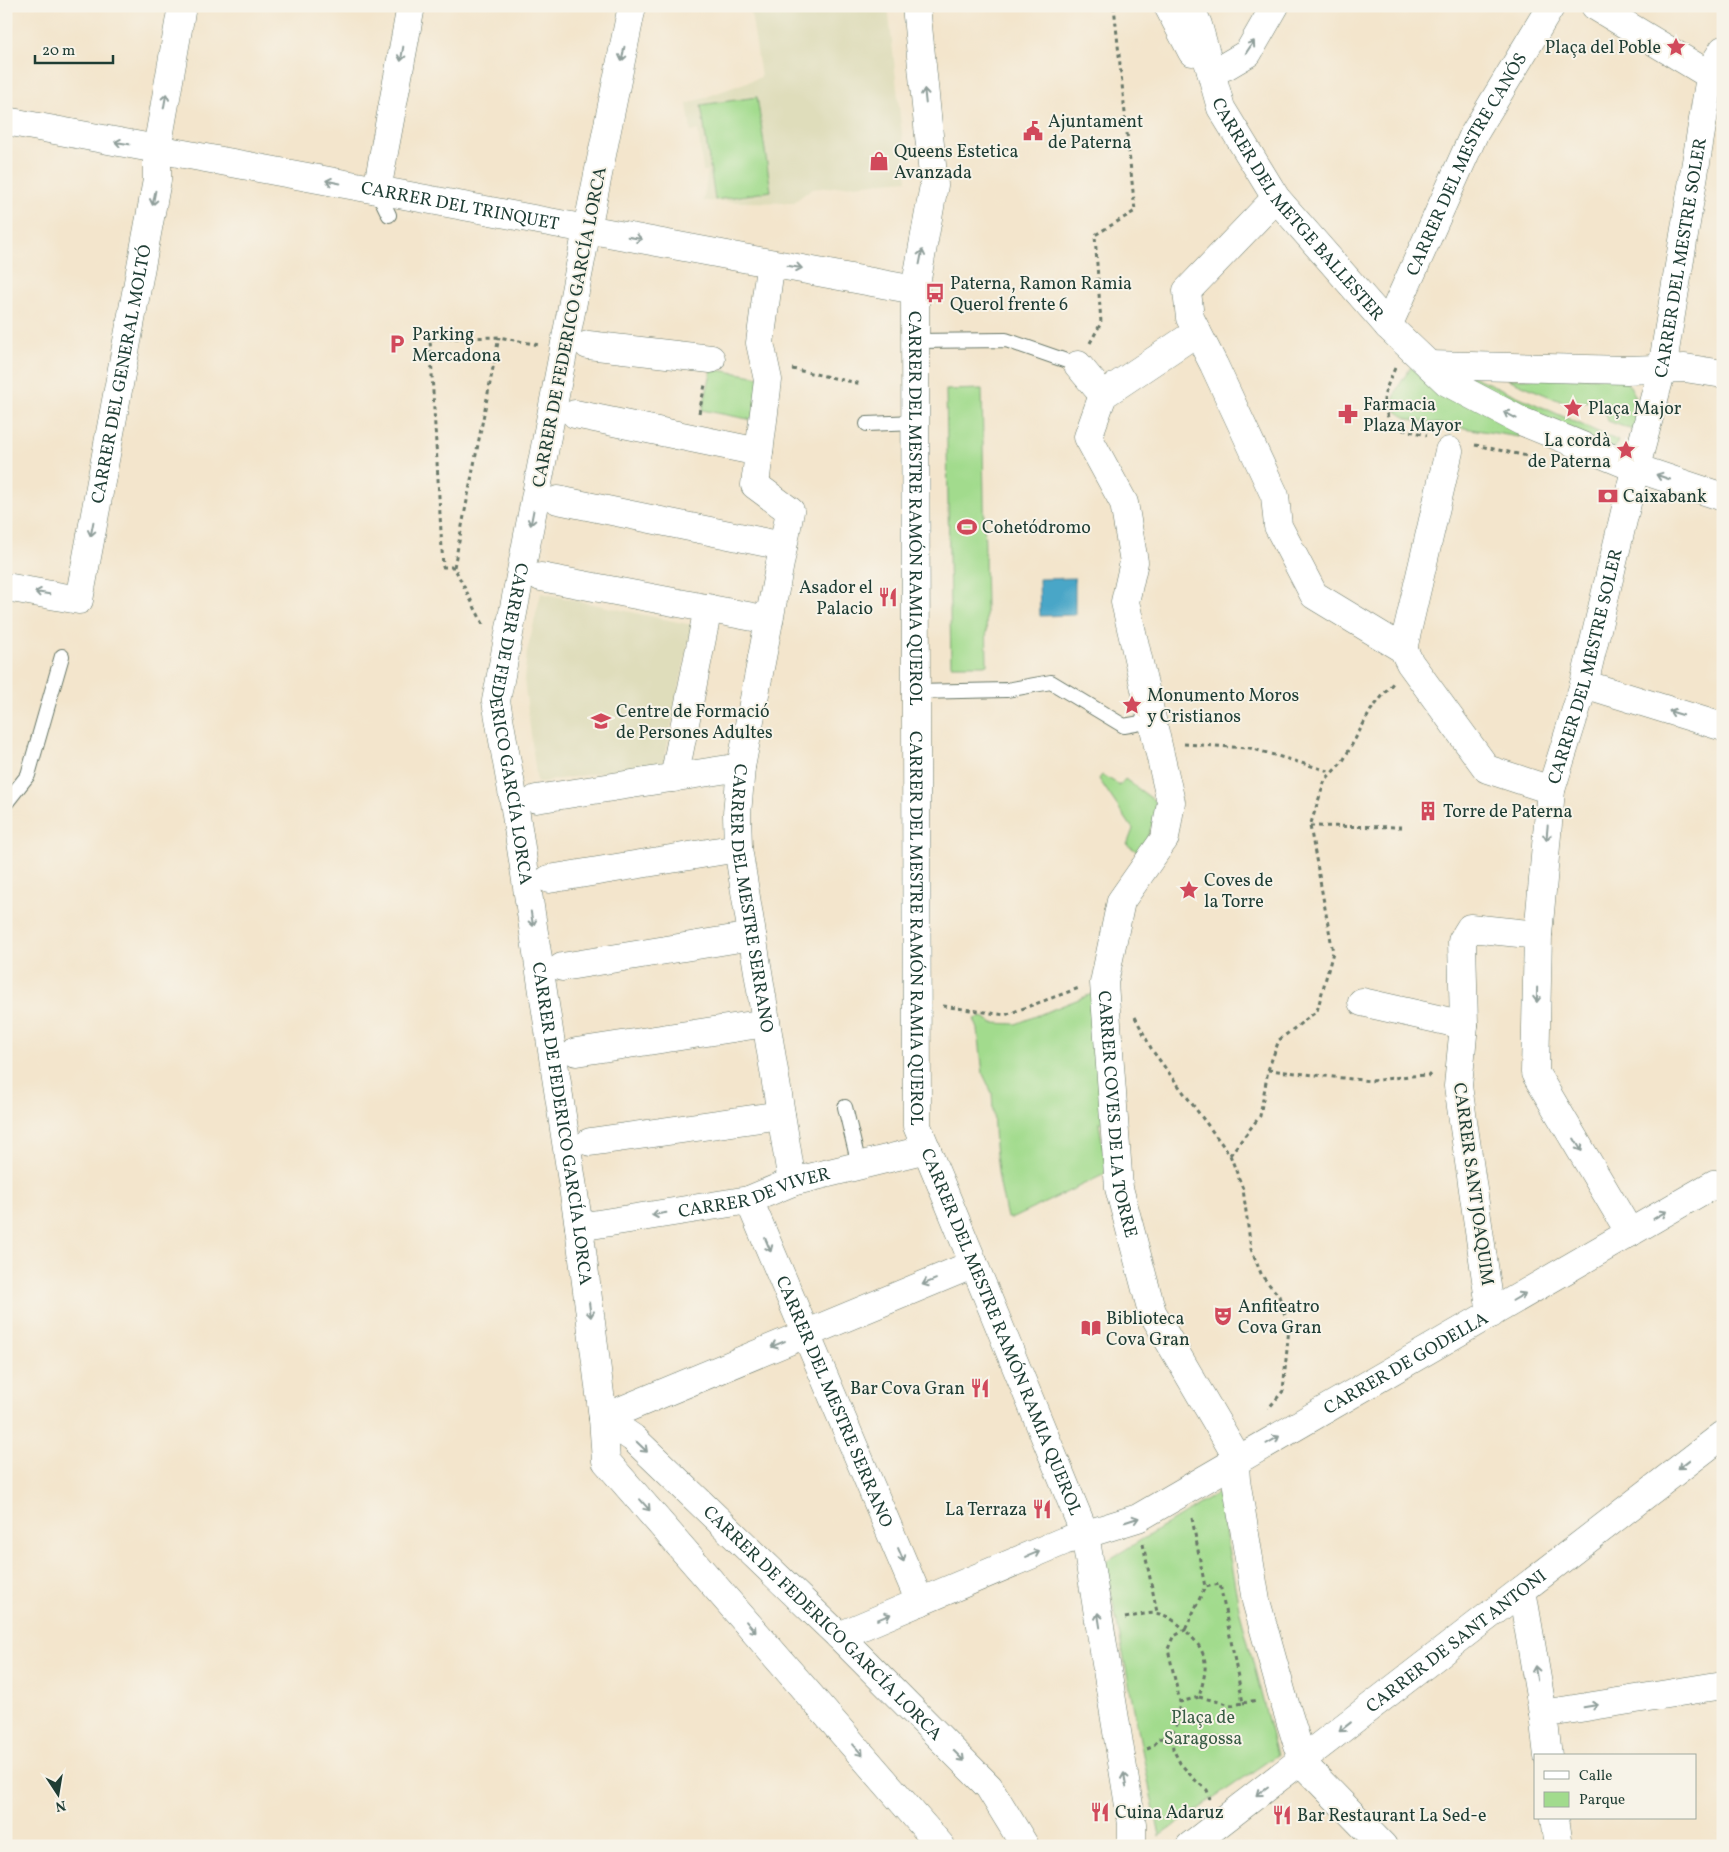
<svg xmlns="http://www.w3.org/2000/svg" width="1729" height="1852" viewBox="0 0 1729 1852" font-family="Vollkorn,serif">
  <rect width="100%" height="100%" fill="#f7f3e8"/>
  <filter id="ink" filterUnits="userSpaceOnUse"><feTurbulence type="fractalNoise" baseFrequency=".02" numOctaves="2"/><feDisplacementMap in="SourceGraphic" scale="10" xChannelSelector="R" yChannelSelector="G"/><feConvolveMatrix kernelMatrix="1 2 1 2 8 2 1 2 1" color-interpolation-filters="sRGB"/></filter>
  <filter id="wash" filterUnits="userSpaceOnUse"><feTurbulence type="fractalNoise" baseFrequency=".0096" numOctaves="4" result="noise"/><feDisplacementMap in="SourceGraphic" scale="20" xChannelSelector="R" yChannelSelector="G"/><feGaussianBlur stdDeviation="1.12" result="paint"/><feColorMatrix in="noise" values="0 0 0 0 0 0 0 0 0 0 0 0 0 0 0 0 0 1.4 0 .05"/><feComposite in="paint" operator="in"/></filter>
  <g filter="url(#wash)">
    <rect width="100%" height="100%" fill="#f3e5cc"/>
    <path fill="#dfddbb" d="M750,6H888L907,180L811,189L793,203L703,201L708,171H703L698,130L691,132L687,104L761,77Z
      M541,593L692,625L664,762L537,783L524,680L527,652Z"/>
    <path fill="#a2db8d" stroke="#608c60" d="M757,97L771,191L715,200L701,105Z
      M1413,364L1519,433V437L1409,419C1378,407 1402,382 1413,364Z
      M712,369L760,377L753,420L702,410Z
      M1470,375L1618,441L1614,449L1457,380Z
      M1619,377L1630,386L1643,411L1638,432L1608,421C1602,400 1591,397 1572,406L1508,379Z
      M982,389L987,665H951L946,390Z
      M1102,775L1120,785L1125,779L1159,804L1142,854L1127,845L1133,829L1099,779Z
      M1094,993L1104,1121L1099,1123L1107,1171L1103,1175L1013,1218H1007L999,1180L995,1146L992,1093L983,1074L978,1029L974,1019L983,1017L992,1023L1016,1024Z
      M1218,1493L1239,1608L1277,1755L1159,1836L1105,1562Z"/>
    <path fill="#48a6c7" stroke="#34727e" d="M1075,578V615L1040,616L1039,579Z"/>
  </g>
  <g filter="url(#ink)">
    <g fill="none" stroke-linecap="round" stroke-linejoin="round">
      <defs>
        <path id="lane" d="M377,190L389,215
          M915,341L1006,340L1078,365
          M867,424L916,422
          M916,692L1007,690L1051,682L1124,726L1152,721
          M6,803L28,775L62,656
          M845,1107L859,1165"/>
        <g id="street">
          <path id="s1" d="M632,6L587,229L496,701L514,802L579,1227L603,1418L606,1461L941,1846"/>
          <path id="s2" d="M916,6L934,185L915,290L917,1126L1085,1534L1132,1824V1846"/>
          <path d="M1168,6L1192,52"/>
          <path id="s3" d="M1190,6L1198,25L1221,108L1276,198L1388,326L1447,382L1521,421L1636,468L1723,497"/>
          <path d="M1595,6L1708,74"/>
          <path d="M1211,71L1226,66L1248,53L1275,6"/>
          <path id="s4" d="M6,121L915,290"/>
          <path d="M377,190L411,6"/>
          <path d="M1276,198L1187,291L1190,318L1214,365L1275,496L1278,526L1314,595L1403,649L1410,663L1487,769L1551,790"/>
          <path id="s5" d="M769,275L760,343L768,380L755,485L790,511L741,767L737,814L738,848L792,1182"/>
          <path id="s6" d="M1388,326L1474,134L1551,6"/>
          <path d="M588,345L711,359"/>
          <path d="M1078,365L1103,395"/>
          <path d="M1429,365L1626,370L1685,368L1723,374"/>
          <path id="s7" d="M1103,395L1088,437L1124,503L1134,562L1125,602L1171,802L1165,838L1121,901L1104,983L1119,1188L1152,1312L1234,1452L1236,1480L1256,1601L1282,1694L1298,1746L1307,1757"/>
          <path d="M1103,395L1197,332"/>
          <path d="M575,414L759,452"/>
          <path d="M558,500L783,546"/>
          <path d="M541,577L769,620"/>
          <path id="s8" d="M6,587L79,600L157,180V149L182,6"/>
          <path d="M1403,649L1449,451"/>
          <path d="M1584,684L1723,727"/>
          <path d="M674,778L708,608"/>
          <path d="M536,799L741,767"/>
          <path d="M549,879L738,848"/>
          <path d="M562,967L752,936"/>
          <path d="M1362,1002L1464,1025"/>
          <path d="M576,1052L766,1023"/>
          <path d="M590,1142L781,1115"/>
          <path id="s9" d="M749,1200L920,1602"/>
          <path id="s10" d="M579,1227L749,1200L792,1182L927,1149"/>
          <path id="s11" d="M1630,1233L1535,1073L1538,935L1551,790L1584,684L1633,478L1662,369L1709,83L1708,74L1723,50"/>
          <path d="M1491,1314L1458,1086L1464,1025L1462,941L1470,928L1538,935"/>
          <path id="s12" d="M603,1418L633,1438L839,1636L989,1787L1025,1846"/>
          <path d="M603,1418L974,1264"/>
          <path d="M1522,1590L1543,1714L1548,1756"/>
          <path id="s13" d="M839,1636L1064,1541L1138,1518L1714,1184L1723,1189"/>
          <path d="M1543,1714L1723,1685"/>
          <path d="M1301,1762L1383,1846"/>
          <path d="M1555,1818L1559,1846"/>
          <path id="s14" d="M1190,1846L1723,1435"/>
        </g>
      </defs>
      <use href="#lane" stroke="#697869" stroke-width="16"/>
      <use href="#street" stroke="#697869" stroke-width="29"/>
      <path stroke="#697869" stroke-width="3" stroke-dasharray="4 4" stroke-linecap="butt" d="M1090,343L1101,323L1095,235L1135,211L1114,6
        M1395,368C1384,393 1377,404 1395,428L1427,435
        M792,369L862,384
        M699,413L705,385
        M1475,445L1532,457
        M454,567H443L430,339L499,337L539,345
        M483,624L454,567L499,337
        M1184,744L1250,748L1332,772
        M1310,826L1403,827
        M943,1006L1005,1015L1079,988
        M1135,1017L1152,1050L1230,1155L1243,1189L1251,1249L1262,1276L1279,1296L1289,1328L1283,1391L1268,1409
        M1268,1070L1371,1081L1409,1076L1429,1075L1431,1080
        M1230,1155L1260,1116L1268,1070L1279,1040L1317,1011L1333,952L1310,826L1325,780L1343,761L1371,710L1393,683
        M1192,1518L1205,1587
        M1143,1544L1157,1612
        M1125,1618C1155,1612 1161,1608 1185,1630L1173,1637L1168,1649L1180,1702
        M1199,1697L1232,1705L1243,1703L1220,1584L1205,1587L1185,1630C1210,1654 1208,1665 1199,1697L1180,1702L1176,1728L1172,1734L1173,1749L1180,1763L1194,1779L1207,1790L1210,1799
        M1243,1703L1257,1700
        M1147,1749L1152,1747L1159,1739L1172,1734"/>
      <use href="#lane" stroke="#fff" stroke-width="14"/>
      <use href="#street" stroke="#fff" stroke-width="28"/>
    </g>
    <defs><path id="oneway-shaft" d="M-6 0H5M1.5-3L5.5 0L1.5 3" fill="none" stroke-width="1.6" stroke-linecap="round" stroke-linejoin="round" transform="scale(1.25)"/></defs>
    <g stroke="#8f9e9a">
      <use href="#oneway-shaft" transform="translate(1250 47) rotate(-56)"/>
      <use href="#oneway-shaft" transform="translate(402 54) rotate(100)"/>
      <use href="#oneway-shaft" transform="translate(623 54) rotate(101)"/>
      <use href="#oneway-shaft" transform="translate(925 96) rotate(-96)"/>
      <use href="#oneway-shaft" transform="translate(165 101) rotate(-80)"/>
      <use href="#oneway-shaft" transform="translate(122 143) rotate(-170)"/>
      <use href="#oneway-shaft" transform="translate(333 182) rotate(-169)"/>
      <use href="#oneway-shaft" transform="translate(154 198) rotate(101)"/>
      <use href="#oneway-shaft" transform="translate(635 238) rotate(10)"/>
      <use href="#oneway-shaft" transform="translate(921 257) rotate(-79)"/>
      <use href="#oneway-shaft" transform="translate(795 267) rotate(10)"/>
      <use href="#oneway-shaft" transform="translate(1510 415) rotate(-152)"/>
      <use href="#oneway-shaft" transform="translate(1663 477) rotate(-161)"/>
      <use href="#oneway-shaft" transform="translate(532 518) rotate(101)"/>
      <use href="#oneway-shaft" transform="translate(92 529) rotate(101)"/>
      <use href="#oneway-shaft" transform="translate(42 593) rotate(-170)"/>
      <use href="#oneway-shaft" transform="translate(1676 713) rotate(-163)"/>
      <use href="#oneway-shaft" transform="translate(1547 833) rotate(95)"/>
      <use href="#oneway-shaft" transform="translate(532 919) rotate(81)"/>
      <use href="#oneway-shaft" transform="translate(1537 995) rotate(91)"/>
      <use href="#oneway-shaft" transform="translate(1578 1145) rotate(59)"/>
      <use href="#oneway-shaft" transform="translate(659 1214) rotate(171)"/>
      <use href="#oneway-shaft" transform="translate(1660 1215) rotate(-30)"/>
      <use href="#oneway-shaft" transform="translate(768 1245) rotate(67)"/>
      <use href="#oneway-shaft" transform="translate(929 1282) rotate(158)"/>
      <use href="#oneway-shaft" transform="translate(1519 1297) rotate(-30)"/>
      <use href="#oneway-shaft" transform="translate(590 1310) rotate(83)"/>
      <use href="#oneway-shaft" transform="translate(778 1344) rotate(157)"/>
      <use href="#oneway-shaft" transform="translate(1273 1440) rotate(-30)"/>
      <use href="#oneway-shaft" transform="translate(642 1447) rotate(44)"/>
      <use href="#oneway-shaft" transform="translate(1684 1464) rotate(142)"/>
      <use href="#oneway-shaft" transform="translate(645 1505) rotate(49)"/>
      <use href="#oneway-shaft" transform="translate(1132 1520) rotate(-18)"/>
      <use href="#oneway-shaft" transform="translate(1033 1554) rotate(-23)"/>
      <use href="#oneway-shaft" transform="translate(901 1555) rotate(67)"/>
      <use href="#oneway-shaft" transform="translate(884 1617) rotate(-23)"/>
      <use href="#oneway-shaft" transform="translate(1099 1620) rotate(-99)"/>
      <use href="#oneway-shaft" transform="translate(751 1627) rotate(49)"/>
      <use href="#oneway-shaft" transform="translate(1536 1673) rotate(-99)"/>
      <use href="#oneway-shaft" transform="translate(1591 1706) rotate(-9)"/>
      <use href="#oneway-shaft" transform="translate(1345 1727) rotate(142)"/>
      <use href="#oneway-shaft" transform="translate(858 1750) rotate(49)"/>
      <use href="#oneway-shaft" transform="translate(959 1756) rotate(45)"/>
      <use href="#oneway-shaft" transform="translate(1125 1780) rotate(-99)"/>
      <use href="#oneway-shaft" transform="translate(1262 1791) rotate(143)"/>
    </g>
  </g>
  <defs>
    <symbol id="sight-bare" viewBox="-9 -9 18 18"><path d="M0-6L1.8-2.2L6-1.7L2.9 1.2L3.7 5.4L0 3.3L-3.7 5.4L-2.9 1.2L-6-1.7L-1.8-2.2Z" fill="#d1495b" stroke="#f7f3e8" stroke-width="2.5" paint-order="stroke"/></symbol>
    <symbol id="civic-bare" viewBox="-9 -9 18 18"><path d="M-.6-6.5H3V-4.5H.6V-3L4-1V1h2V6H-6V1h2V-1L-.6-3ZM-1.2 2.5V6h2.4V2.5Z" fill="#d1495b" stroke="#f7f3e8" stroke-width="2.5" paint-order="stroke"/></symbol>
    <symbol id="shop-bare" viewBox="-9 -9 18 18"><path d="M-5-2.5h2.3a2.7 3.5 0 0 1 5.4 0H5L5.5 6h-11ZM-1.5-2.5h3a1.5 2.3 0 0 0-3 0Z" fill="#d1495b" stroke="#f7f3e8" stroke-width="2.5" paint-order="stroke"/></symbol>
    <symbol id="bus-bare" viewBox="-9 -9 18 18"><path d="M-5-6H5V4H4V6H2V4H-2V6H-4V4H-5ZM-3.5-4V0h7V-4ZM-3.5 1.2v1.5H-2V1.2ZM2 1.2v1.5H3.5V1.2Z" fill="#d1495b" stroke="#f7f3e8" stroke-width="2.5" paint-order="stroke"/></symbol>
    <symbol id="parking-bare" viewBox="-9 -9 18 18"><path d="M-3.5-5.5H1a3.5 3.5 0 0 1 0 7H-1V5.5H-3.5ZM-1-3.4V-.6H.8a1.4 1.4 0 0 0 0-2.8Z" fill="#d1495b" stroke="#f7f3e8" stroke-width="2.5" paint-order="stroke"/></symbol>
    <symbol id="pharmacy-bare" viewBox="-9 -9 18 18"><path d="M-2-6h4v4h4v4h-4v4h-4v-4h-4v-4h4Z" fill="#d1495b" stroke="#f7f3e8" stroke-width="2.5" paint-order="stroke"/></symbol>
    <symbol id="bank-bare" viewBox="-9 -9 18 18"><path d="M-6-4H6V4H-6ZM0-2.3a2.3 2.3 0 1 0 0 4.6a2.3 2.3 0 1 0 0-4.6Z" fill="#d1495b" stroke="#f7f3e8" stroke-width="2.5" paint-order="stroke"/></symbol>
    <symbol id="stadium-bare" viewBox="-9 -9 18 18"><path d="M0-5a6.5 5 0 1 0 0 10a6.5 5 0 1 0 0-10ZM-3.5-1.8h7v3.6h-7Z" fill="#d1495b" stroke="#f7f3e8" stroke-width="2.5" paint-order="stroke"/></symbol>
    <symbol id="restaurant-bare" viewBox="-9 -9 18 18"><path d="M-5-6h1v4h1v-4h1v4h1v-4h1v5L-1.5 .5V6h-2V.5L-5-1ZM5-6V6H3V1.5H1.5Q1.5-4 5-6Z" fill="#d1495b" stroke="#f7f3e8" stroke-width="2.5" paint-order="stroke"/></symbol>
    <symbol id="school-bare" viewBox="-9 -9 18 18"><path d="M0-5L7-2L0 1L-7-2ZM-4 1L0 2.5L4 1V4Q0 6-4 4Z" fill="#d1495b" stroke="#f7f3e8" stroke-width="2.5" paint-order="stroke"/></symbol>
    <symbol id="building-bare" viewBox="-9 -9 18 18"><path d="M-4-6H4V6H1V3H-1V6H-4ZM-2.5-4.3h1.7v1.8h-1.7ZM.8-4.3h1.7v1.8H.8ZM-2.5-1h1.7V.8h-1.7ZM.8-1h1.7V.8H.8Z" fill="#d1495b" stroke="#f7f3e8" stroke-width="2.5" paint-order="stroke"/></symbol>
    <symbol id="theatre-bare" viewBox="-9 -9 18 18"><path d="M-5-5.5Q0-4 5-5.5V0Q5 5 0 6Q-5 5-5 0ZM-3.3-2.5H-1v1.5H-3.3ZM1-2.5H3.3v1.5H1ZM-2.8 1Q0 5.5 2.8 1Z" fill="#d1495b" stroke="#f7f3e8" stroke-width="2.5" paint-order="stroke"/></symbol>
    <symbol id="library-bare" viewBox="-9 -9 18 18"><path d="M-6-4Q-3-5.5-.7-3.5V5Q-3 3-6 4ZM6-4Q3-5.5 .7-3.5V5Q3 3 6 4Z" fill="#d1495b" stroke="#f7f3e8" stroke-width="2.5" paint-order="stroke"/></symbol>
  </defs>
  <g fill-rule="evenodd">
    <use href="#sight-bare" x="1662" y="33" width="28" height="28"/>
    <use href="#civic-bare" x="1019" y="117" width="28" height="28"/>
    <use href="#shop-bare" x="865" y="147" width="28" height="28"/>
    <use href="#bus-bare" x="921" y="279" width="28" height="28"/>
    <use href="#parking-bare" x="383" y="330" width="28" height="28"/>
    <use href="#sight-bare" x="1559" y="394" width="28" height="28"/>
    <use href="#pharmacy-bare" x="1334" y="400" width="28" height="28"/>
    <use href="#sight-bare" x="1612" y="436" width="28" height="28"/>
    <use href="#bank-bare" x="1594" y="482" width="28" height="28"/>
    <use href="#stadium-bare" x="953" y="513" width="28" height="28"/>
    <use href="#restaurant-bare" x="874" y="583" width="28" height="28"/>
    <use href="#sight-bare" x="1118" y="691" width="28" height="28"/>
    <use href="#school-bare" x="587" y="707" width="28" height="28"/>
    <use href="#building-bare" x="1414" y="797" width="28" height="28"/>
    <use href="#sight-bare" x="1175" y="876" width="28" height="28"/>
    <use href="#theatre-bare" x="1209" y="1302" width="28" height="28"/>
    <use href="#library-bare" x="1077" y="1314" width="28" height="28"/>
    <use href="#restaurant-bare" x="966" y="1374" width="28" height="28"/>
    <use href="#restaurant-bare" x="1028" y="1495" width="28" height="28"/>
    <use href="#restaurant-bare" x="1086" y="1798" width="28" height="28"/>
    <use href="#restaurant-bare" x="1268" y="1801" width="28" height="28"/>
  </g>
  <g text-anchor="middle" stroke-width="4" stroke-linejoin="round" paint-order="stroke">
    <g font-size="18" fill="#1f3d34" stroke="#f7f3e8" text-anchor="start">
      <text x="1661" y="53" text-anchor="end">Plaça del Poble</text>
      <text x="1048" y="127">Ajuntament<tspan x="1048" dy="21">de Paterna</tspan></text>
      <text x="894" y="157">Queens Estetica<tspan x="894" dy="21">Avanzada</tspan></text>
      <text x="950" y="289">Paterna, Ramon Ramia<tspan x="950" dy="21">Querol frente 6</tspan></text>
      <text x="412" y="340">Parking<tspan x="412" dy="21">Mercadona</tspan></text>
      <text x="1363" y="410">Farmacia<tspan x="1363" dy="21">Plaza Mayor</tspan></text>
      <text x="1588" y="414">Plaça Major</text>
      <text x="1611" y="446" text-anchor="end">La cordà<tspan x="1611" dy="21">de Paterna</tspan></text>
      <text x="1623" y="502">Caixabank</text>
      <text x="982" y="533">Cohetódromo</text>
      <text x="873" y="593" text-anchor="end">Asador el<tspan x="873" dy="21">Palacio</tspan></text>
      <text x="1147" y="701">Monumento Moros<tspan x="1147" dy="21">y Cristianos</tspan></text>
      <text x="616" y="717">Centre de Formació<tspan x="616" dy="21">de Persones Adultes</tspan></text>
      <text x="1443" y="817">Torre de Paterna</text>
      <text x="1204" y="886">Coves de<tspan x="1204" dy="21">la Torre</tspan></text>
      <text x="1238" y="1312">Anfiteatro<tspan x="1238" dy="21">Cova Gran</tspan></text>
      <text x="1106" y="1324">Biblioteca<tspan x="1106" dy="21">Cova Gran</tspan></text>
      <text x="965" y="1394" text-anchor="end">Bar Cova Gran</text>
      <text x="1027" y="1515" text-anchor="end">La Terraza</text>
      <text x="1115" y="1818">Cuina Adaruz</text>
      <text x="1297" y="1821">Bar Restaurant La Sed-e</text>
    </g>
    <g font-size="18" fill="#1f3d34" stroke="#f7f3e8">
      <text dy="6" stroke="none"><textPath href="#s6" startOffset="180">CARRER DEL MESTRE CANÓS</textPath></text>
      <text dy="6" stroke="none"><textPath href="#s4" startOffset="462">CARRER DEL TRINQUET</textPath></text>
      <text dy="6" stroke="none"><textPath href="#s3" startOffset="234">CARRER DEL METGE BALLESTER</textPath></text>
      <text dy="6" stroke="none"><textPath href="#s11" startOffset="1018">CARRER DEL MESTRE SOLER</textPath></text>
      <text transform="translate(569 327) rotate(-79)" y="6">CARRER DE FEDERICO GARCÍA LORCA</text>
      <text dy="6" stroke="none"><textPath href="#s8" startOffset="304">CARRER DEL GENERAL MOLTÓ</textPath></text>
      <text dy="6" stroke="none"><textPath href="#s2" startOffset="505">CARRER DEL MESTRE RAMÓN RAMIA QUEROL</textPath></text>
      <text dy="6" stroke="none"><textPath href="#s11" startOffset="598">CARRER DEL MESTRE SOLER</textPath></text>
      <text dy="6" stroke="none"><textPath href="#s1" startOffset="731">CARRER DE FEDERICO GARCÍA LORCA</textPath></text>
      <text dy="6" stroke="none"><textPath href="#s5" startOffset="649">CARRER DEL MESTRE SERRANO</textPath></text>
      <text dy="6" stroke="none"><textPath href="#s2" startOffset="925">CARRER DEL MESTRE RAMÓN RAMIA QUEROL</textPath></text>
      <text dy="6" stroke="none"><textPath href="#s7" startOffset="755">CARRER COVES DE LA TORRE</textPath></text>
      <text dy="6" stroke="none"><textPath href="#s1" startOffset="1136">CARRER DE FEDERICO GARCÍA LORCA</textPath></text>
      <text transform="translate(1474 1184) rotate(82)" y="6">CARRER SANT JOAQUIM</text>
      <text dy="6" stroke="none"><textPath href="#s10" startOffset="179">CARRER DE VIVER</textPath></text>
      <text dy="6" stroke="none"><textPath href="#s2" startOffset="1345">CARRER DEL MESTRE RAMÓN RAMIA QUEROL</textPath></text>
      <text dy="6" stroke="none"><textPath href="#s13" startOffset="631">CARRER DE GODELLA</textPath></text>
      <text dy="6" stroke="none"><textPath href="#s9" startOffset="219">CARRER DEL MESTRE SERRANO</textPath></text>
      <text dy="6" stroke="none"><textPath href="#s12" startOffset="301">CARRER DE FEDERICO GARCÍA LORCA</textPath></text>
      <text dy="6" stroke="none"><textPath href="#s14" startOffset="336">CARRER DE SANT ANTONI</textPath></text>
    </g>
    <g font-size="18" fill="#395d46" stroke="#f7f3e8">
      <text x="1203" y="1723">Plaça de<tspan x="1203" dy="21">Saragossa</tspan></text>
    </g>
  </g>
  <rect width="1729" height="1852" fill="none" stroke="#f7f3e8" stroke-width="25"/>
  <rect x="1534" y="1754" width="162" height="65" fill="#f7f3e8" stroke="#a1aaa0"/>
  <rect x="1544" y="1771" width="25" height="8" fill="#ffffff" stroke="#a1aaa0"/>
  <text x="1579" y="1780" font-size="15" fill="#1f3d34">Calle</text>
  <rect x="1544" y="1792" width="25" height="15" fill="#a2db8d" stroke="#a1aaa0"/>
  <text x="1579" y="1804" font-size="15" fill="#1f3d34">Parque</text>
  <g transform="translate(58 1794) rotate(168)" stroke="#f7f3e8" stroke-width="4" paint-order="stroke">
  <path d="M0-4L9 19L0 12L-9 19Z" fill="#1f3d34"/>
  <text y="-8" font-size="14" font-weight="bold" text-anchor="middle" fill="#1f3d34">N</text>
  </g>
  <path d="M35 55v8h78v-8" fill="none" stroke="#1f3d34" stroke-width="2.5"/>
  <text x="42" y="55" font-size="15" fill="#1f3d34" stroke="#f7f3e8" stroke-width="4" paint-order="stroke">20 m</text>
</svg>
